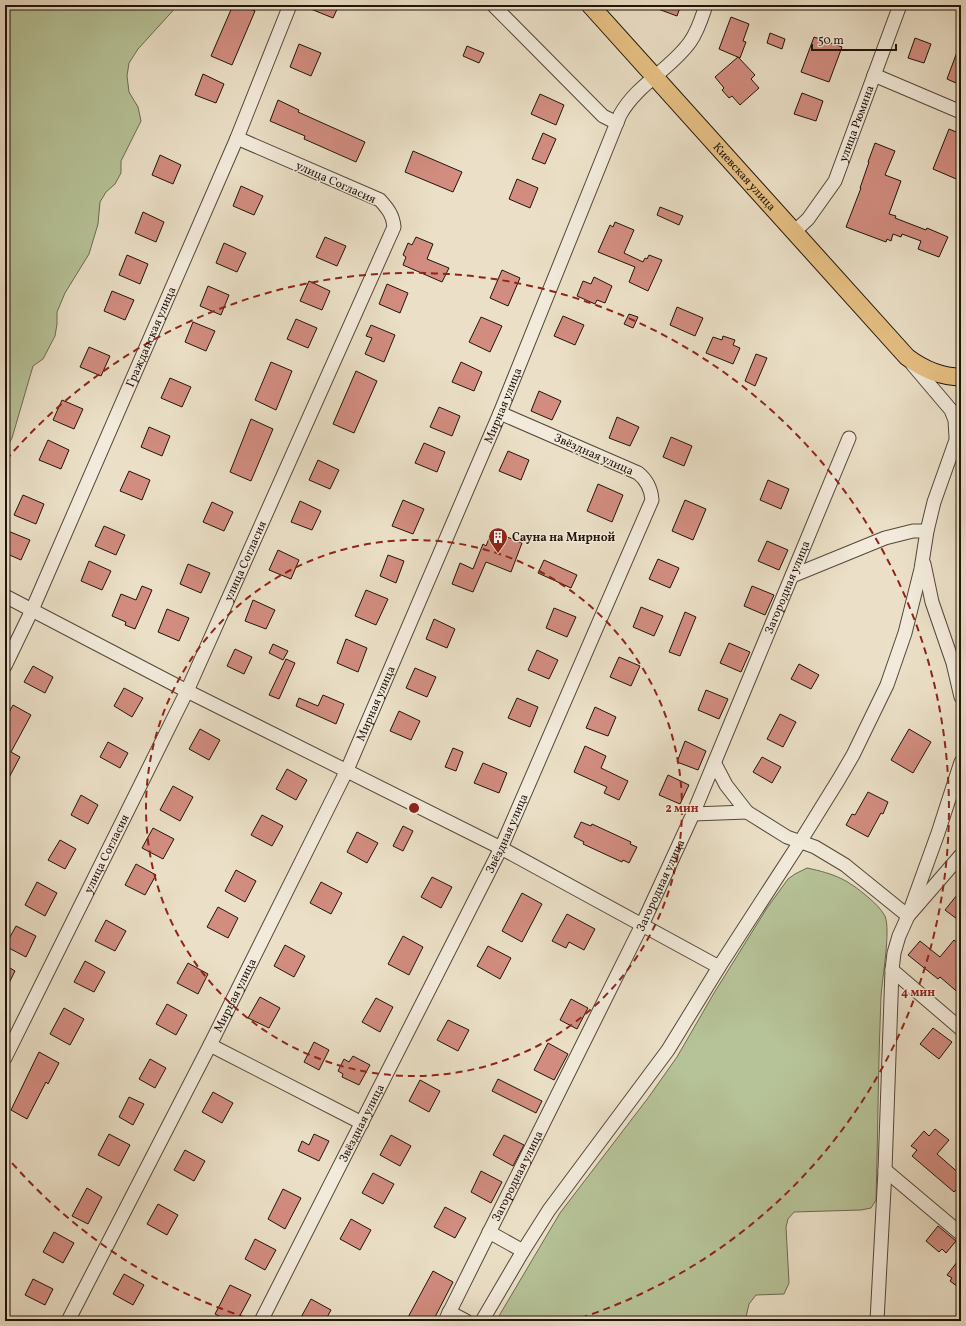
<svg xmlns="http://www.w3.org/2000/svg" width="966" height="1326" viewBox="0 0 966 1326" font-family="Vollkorn,serif">
  <rect width="100%" height="100%" fill="#ebe0c7"/>
  <filter id="stains"><feTurbulence type="fractalNoise" baseFrequency=".005" numOctaves="4"/><feColorMatrix values="0 0 0 0 .2 0 0 0 0 .09 0 0 0 0 .02 0 0 0 .5 -.17"/></filter>
  <radialGradient id="worn" r=".72"><stop offset=".6" stop-color="#630" stop-opacity="0"/><stop offset="1" stop-color="#630" stop-opacity=".3"/></radialGradient>
  <path fill="#b6c297" stroke="#6c6b51" d="M5,5H178L138,49L129,63L127,76L129,92L138,107L141,121L121,161V173L115,184L106,192L100,202L98,224L89,254L65,293L57,312V324L55,336L43,359L33,366L12,438L5,450Z
    M807,868C835,874 847,879 869,898C875,903 881,909 885,916C891,931 882,978 881,997C878,1065 878,1133 876,1200L871,1208L861,1210L794,1212L788,1219L786,1227L789,1283L784,1294L756,1295L749,1304L746,1317L741,1321H496L560,1213L648,1098L677,1057L714,993L767,908L788,879L795,874Z"/>
  <path fill="#d28d80" stroke="#21140b" d="M233,5H242L255,11L232,65L211,56Z
    M301,5H339L333,18Z
    M650,5H681L677,16L650,6Z
    M731,17L749,24L743,41L746,42L740,58L719,49Z
    M770,33L785,39L782,49L767,43Z
    M814,37L842,47L829,82L801,72Z
    M915,38L931,44L924,63L908,58Z
    M299,44L321,53L311,76L290,67Z
    M960,44L961,70L956,83L947,79Z
    M467,46L484,53L479,63L463,56Z
    M738,57L755,75L751,79L759,88L740,105L732,96L729,98L722,90L724,88L715,77Z
    M203,74L224,84L216,103L195,95Z
    M802,93L823,101L816,121L794,114Z
    M540,94L564,105L556,125L531,114Z
    M278,100L299,110L298,112L365,142L356,162L304,139L305,136L270,121Z
    M949,129L961,134V181L933,169Z
    M543,133L556,139L545,164L532,159Z
    M875,143L895,151L885,175L901,181L889,214L896,216L895,218L926,230L927,228L948,237L939,257L918,249L921,241L902,234L901,237L893,234L891,241L887,239L886,242L846,227L861,188H860L869,162H868Z
    M413,151L462,172L453,192L405,172Z
    M160,155L181,165L173,184L152,175Z
    M517,179L538,188L530,208L509,199Z
    M241,186L263,196L254,215L233,206Z
    M660,207L683,216L679,225L657,215Z
    M143,212L164,222L156,242L135,233Z
    M615,222L634,230L624,253L643,262L645,258L647,259L649,255L662,260L648,291L629,282L635,267L598,252L610,225L613,227Z
    M325,237L346,246L337,266L316,257Z
    M416,237L433,244L427,259L449,268L442,282L403,265L406,257L403,255L408,243L412,245Z
    M224,243L246,253L237,272L216,263Z
    M127,255L148,264L140,284L119,275Z
    M502,270L520,278L508,306L490,298Z
    M594,277L612,286L605,303L597,300L595,304L577,296L583,281L591,284Z
    M309,281L330,291L322,310L300,301Z
    M387,284L408,293L400,313L379,304Z
    M208,286L229,295L221,315L200,306Z
    M112,291L134,300L125,320L104,311Z
    M677,307L703,318L695,336L670,325Z
    M629,314L638,317L633,328L624,324Z
    M563,316L584,325L575,345L554,336Z
    M481,317L502,326L490,352L469,342Z
    M296,319L317,328L308,348L287,339Z
    M193,322L215,331L206,351L185,342Z
    M371,325L395,335L384,362L365,354L372,338L366,336Z
    M723,336L735,340L733,345L740,348L733,364L706,353L713,337L722,340Z
    M89,347L110,356L101,376L80,367Z
    M756,354L767,358L755,386L745,381Z
    M271,362L292,371L276,410L255,400Z
    M461,362L482,372L474,391L452,382Z
    M356,371L377,381L354,433L333,424Z
    M170,378L191,387L182,407L161,398Z
    M539,391L561,401L552,420L531,411Z
    M62,400L83,409L74,429L53,420Z
    M439,407L460,416L452,436L430,427Z
    M617,417L639,427L630,446L609,438Z
    M251,419L273,429L251,481L230,472Z
    M149,427L170,436L162,456L141,447Z
    M671,437L692,446L684,466L663,457Z
    M48,440L69,450L61,469L39,460Z
    M424,443L445,452L437,472L415,463Z
    M508,451L529,460L521,480L499,471Z
    M318,460L339,470L330,489L309,480Z
    M129,471L150,480L142,500L120,491Z
    M768,480L789,489L781,509L760,500Z
    M598,484L623,495L612,522L587,511Z
    M23,495L44,504L36,524L14,515Z
    M403,500L424,509L413,534L392,526Z
    M685,500L706,509L693,540L672,531Z
    M300,501L321,511L312,530L291,522Z
    M212,502L233,512L224,531L203,522Z
    M104,526L125,535L116,555L95,546Z
    M8,531L30,540L21,560L5,553V538Z
    M492,531L522,543L511,572L486,562L473,592L452,584L460,563L473,569L483,544L486,546Z
    M767,541L788,550L779,570L758,561Z
    M278,550L299,560L291,579L269,570Z
    M388,555L404,561L396,583L380,576Z
    M658,559L679,568L670,588L649,579Z
    M544,560L577,575L571,588L538,573Z
    M89,561L111,571L102,590L81,581Z
    M188,564L210,573L201,593L180,584Z
    M142,586L152,590L135,629L125,625L126,622L112,616L121,594L136,600Z
    M752,586L774,595L765,615L744,606Z
    M366,590L388,599L376,625L355,616Z
    M253,600L275,610L266,629L245,621Z
    M641,607L663,616L654,636L633,627Z
    M554,608L576,617L567,637L546,628Z
    M167,609L189,618L179,641L158,632Z
    M685,612L696,617L680,656L669,652Z
    M434,619L455,629L447,648L426,639Z
    M346,639L367,648L358,672L337,663Z
    M729,643L750,652L741,672L720,663Z
    M273,644L288,651L283,660L269,653Z
    M235,649L252,657L244,674L227,666Z
    M537,650L558,660L549,679L528,670Z
    M619,657L640,666L631,686L610,677Z
    M286,659L295,663L279,699L269,695Z
    M799,664L819,675L811,689L791,679Z
    M33,666L53,677L45,693L24,682Z
    M415,668L436,677L427,697L406,688Z
    M124,688L143,698L132,717L114,706Z
    M706,690L728,699L719,719L698,710Z
    M323,695L344,704L336,724L296,706L299,698L318,706Z
    M517,698L538,707L530,727L508,718Z
    M13,705L31,715L11,752L20,757L5,785V720Z
    M595,707L616,717L608,736L586,728Z
    M399,711L420,721L411,740L390,731Z
    M780,714L796,722L783,747L767,739Z
    M200,729L220,740L209,760L189,749Z
    M909,729L931,742L913,773L891,760Z
    M685,741L706,751L698,770L677,762Z
    M108,742L128,753L120,768L100,757Z
    M585,746L606,756L601,768L628,781L619,800L604,793L607,787L574,772Z
    M453,748L463,752L456,771L445,767Z
    M762,757L781,767L772,783L753,772Z
    M483,763L507,773L499,793L474,783Z
    M287,769L307,780L296,800L276,789Z
    M668,775L689,785L680,804L659,795Z
    M173,786L193,797L180,821L160,810Z
    M868,792L888,802L883,814L881,813L868,837L846,825L852,814L855,815Z
    M81,795L98,805L88,824L71,815Z
    M262,815L283,826L272,846L251,835Z
    M581,822L591,826L592,824L631,842L630,844L637,847L629,863L623,860L622,862L583,844L584,842L574,837Z
    M403,826L413,831L403,851L393,846Z
    M153,828L174,839L163,859L142,848Z
    M357,832L378,843L367,863L347,852Z
    M60,840L76,849L65,869L48,860Z
    M136,864L156,875L145,895L125,885Z
    M236,870L256,881L245,902L225,891Z
    M432,877L452,887L441,908L421,897Z
    M37,882L57,893L45,916L25,905Z
    M321,882L342,893L331,914L310,903Z
    M961,890V922L945,910Z
    M522,893L542,904L522,942L502,931Z
    M218,907L238,918L228,938L207,927Z
    M567,914L595,929L584,950L569,942L566,948L552,941Z
    M106,920L126,931L115,951L95,941Z
    M16,926L36,936L26,957L5,946Z
    M403,936L423,947L409,975L388,964Z
    M954,940L961,946V995L940,977L938,979L908,955L920,941L940,957Z
    M285,945L305,956L294,977L274,966Z
    M488,946L511,958L500,979L477,966Z
    M85,961L105,972L94,992L74,982Z
    M188,963L208,974L198,994L177,983Z
    M5,965L15,971L5,991Z
    M260,997L280,1008L269,1028L248,1018Z
    M376,998L393,1007L380,1032L362,1022Z
    M571,999L588,1008L577,1029L560,1020Z
    M167,1004L187,1015L176,1035L156,1024Z
    M64,1008L84,1019L70,1045L50,1034Z
    M448,1020L469,1030L458,1051L437,1040Z
    M933,1028L952,1042L939,1059L920,1044Z
    M314,1042L329,1050L319,1070L304,1062Z
    M548,1043L568,1054L554,1080L534,1070Z
    M39,1052L59,1063L48,1084L46,1082L27,1119L11,1110Z
    M353,1056L370,1065L359,1085L342,1077L343,1074L338,1071L344,1059L349,1062Z
    M150,1059L166,1068L155,1088L139,1079Z
    M498,1079L542,1101L536,1113L492,1091Z
    M420,1080L440,1091L429,1112L409,1101Z
    M213,1092L233,1103L222,1123L202,1112Z
    M129,1097L144,1104L133,1125L119,1117Z
    M935,1129L949,1140L937,1154L961,1175V1185L954,1192L912,1156L917,1150L911,1146L924,1131L929,1136Z
    M109,1134L130,1145L119,1166L98,1155Z
    M314,1134L329,1141L319,1161L298,1151L302,1141L309,1145Z
    M391,1135L411,1146L400,1166L380,1155Z
    M504,1135L524,1145L513,1166L493,1155Z
    M185,1150L205,1161L194,1181L174,1170Z
    M481,1171L502,1182L491,1203L471,1192Z
    M373,1173L394,1184L383,1204L362,1193Z
    M87,1188L102,1197L88,1224L72,1216Z
    M283,1189L301,1198L285,1229L268,1219Z
    M158,1204L178,1215L167,1235L147,1224Z
    M445,1207L466,1218L455,1238L434,1227Z
    M351,1219L371,1230L360,1250L340,1239Z
    M938,1226L956,1241L946,1253L942,1249L939,1252L926,1241Z
    M54,1232L74,1243L63,1263L43,1252Z
    M255,1239L276,1250L265,1270L245,1259Z
    M961,1257V1289L950,1281L952,1278L947,1275Z
    M433,1271L453,1282L433,1321H406Z
    M124,1274L144,1285L133,1305L113,1294Z
    M33,1279L53,1289L45,1305L25,1295Z
    M230,1285L251,1295L237,1321H228L215,1314Z
    M311,1299L331,1310L325,1321H299Z"/>
  <g fill="none" stroke-linecap="round" stroke-linejoin="round">
    <defs>
      <g id="minor">
        <path d="M493,5L603,116L617,123"/>
        <path d="M874,75L961,112"/>
        <path id="s1" d="M794,232L808,219L835,181L900,5"/>
        <path d="M912,364L951,410L955,420L956,437"/>
        <path d="M924,564L932,602L953,663L961,697"/>
        <path d="M792,576L885,538L913,531H927"/>
        <path d="M5,596L187,691L501,848L719,967"/>
        <path id="s2" d="M5,666L32,610L237,138L290,5"/>
        <path d="M715,764L726,785L747,812L787,837L815,847L845,865L908,916L938,833L961,762"/>
        <path d="M693,814L747,812"/>
        <path d="M892,970L961,1029"/>
        <path d="M210,1045L362,1123"/>
        <path id="s3" d="M5,1058L187,691L394,227C393,215 388,209 380,200L237,138"/>
        <path d="M885,1170L961,1234"/>
        <path d="M489,1232L523,1251"/>
        <path d="M449,1312L466,1321"/>
        <path id="s4" d="M68,1321L210,1045L347,770L500,413L620,115C637,84 670,70 690,42C698,31 702,17 706,5"/>
        <path id="s5" d="M261,1321L501,848L652,500C651,488 647,480 638,473L500,413"/>
        <path id="s6" d="M445,1321L642,925L693,814L849,438"/>
        <path d="M482,1321L523,1251L549,1210L668,1050L719,967L800,842L839,779L853,755L887,685L905,633L921,569L927,531L934,502L961,426"/>
        <path d="M877,1321L885,1170L892,970L894,953L899,936L908,916L961,855"/>
      </g>
      <g id="major">
        <path id="s7" d="M590,5L907,357C923,369 940,377 961,377"/>
      </g>
    </defs>
    <use href="#minor" stroke="#54473a" stroke-width="15"/>
    <use href="#major" stroke="#21140b" stroke-width="19"/>
    <use href="#minor" stroke="#f2ebdb" stroke-width="13"/>
    <use href="#major" stroke="#e6c084" stroke-width="17"/>
  </g>
  <g fill="none" stroke="#8f2418" stroke-width="2" stroke-dasharray="7 5">
    <circle cx="414" cy="808" r="268"/>
    <path d="M257 1321A536 536 0 0 1 6 1156M6 460A536 536 0 1 1 571 1321"/>
  </g>
  <defs>
    <symbol id="building-pin" viewBox="-11 -11 22 30"><path d="M0 17L-7.5 6A9.5 9.5 0 1 1 7.5 6Z" fill="#8f2418" stroke="#f2ebdb"/><path d="M-4-6H4V6H1V3H-1V6H-4ZM-2.5-4.3h1.7v1.8h-1.7ZM.8-4.3h1.7v1.8H.8ZM-2.5-1h1.7V.8h-1.7ZM.8-1h1.7V.8H.8Z" fill="#fff"/></symbol>
  </defs>
  <g fill-rule="evenodd">
    <use href="#building-pin" x="487" y="526" width="22" height="30"/>
  </g>
  <g text-anchor="middle" stroke-width="3" stroke-linejoin="round" paint-order="stroke">
    <g font-size="12" fill="#21140b" stroke="#f2ebdb">
      <text dy="4" stroke="none"><textPath href="#s1" startOffset="127">улица Рюмина</textPath></text>
      <text dy="4" stroke="none"><textPath href="#s7" startOffset="231">Киевская улица</textPath></text>
      <text transform="translate(336 182) rotate(24)" y="4">улица Согласия</text>
      <text dy="4" stroke="none"><textPath href="#s2" startOffset="360">Гражданская улица</textPath></text>
      <text dy="4" stroke="none"><textPath href="#s4" startOffset="1014">Мирная улица</textPath></text>
      <text transform="translate(594 454) rotate(24)" y="4">Звёздная улица</text>
      <text dy="4" stroke="none"><textPath href="#s3" startOffset="552">улица Согласия</textPath></text>
      <text dy="4" stroke="none"><textPath href="#s6" startOffset="810">Загородная улица</textPath></text>
      <text dy="4" stroke="none"><textPath href="#s4" startOffset="690">Мирная улица</textPath></text>
      <text dy="4" stroke="none"><textPath href="#s5" startOffset="546">Звёздная улица</textPath></text>
      <text dy="4" stroke="none"><textPath href="#s3" startOffset="228">улица Согласия</textPath></text>
      <text dy="4" stroke="none"><textPath href="#s6" startOffset="486">Загородная улица</textPath></text>
      <text dy="4" stroke="none"><textPath href="#s4" startOffset="366">Мирная улица</textPath></text>
      <text dy="4" stroke="none"><textPath href="#s5" startOffset="222">Звёздная улица</textPath></text>
      <text dy="4" stroke="none"><textPath href="#s6" startOffset="162">Загородная улица</textPath></text>
    </g>
    <g font-size="12" font-weight="bold" fill="#21140b" stroke="#f2ebdb" text-anchor="start">
      <text x="512" y="541">Сауна на Мирной</text>
    </g>
  </g>
  <circle cx="414" cy="808" r="6" fill="#8f2418" stroke="#f2ebdb" stroke-width="2"/>
  <g font-size="12" text-anchor="middle" font-weight="bold" fill="#8f2418" stroke="#f2ebdb" stroke-width="3" stroke-linejoin="round" paint-order="stroke">
    <text x="682" y="812">2 мин</text>
    <text x="918" y="996">4 мин</text>
  </g>
  <rect width="966" height="1326" fill="none" stroke="#ebe0c7" stroke-width="20"/>
  <rect x="6" y="6" width="954" height="1314" fill="none" stroke="#21140b" stroke-width="2"/>
  <rect x="10" y="10" width="946" height="1306" fill="none" stroke="#21140b"/>
  <path d="M812 44v6h84v-6" fill="none" stroke="#21140b" stroke-width="2"/>
  <text x="818" y="44" font-size="12" fill="#21140b" stroke="#f2ebdb" stroke-width="3" paint-order="stroke">50 m</text>
  <rect width="100%" height="100%" filter="url(#stains)"/>
  <rect width="100%" height="100%" fill="url(#worn)"/>
</svg>
